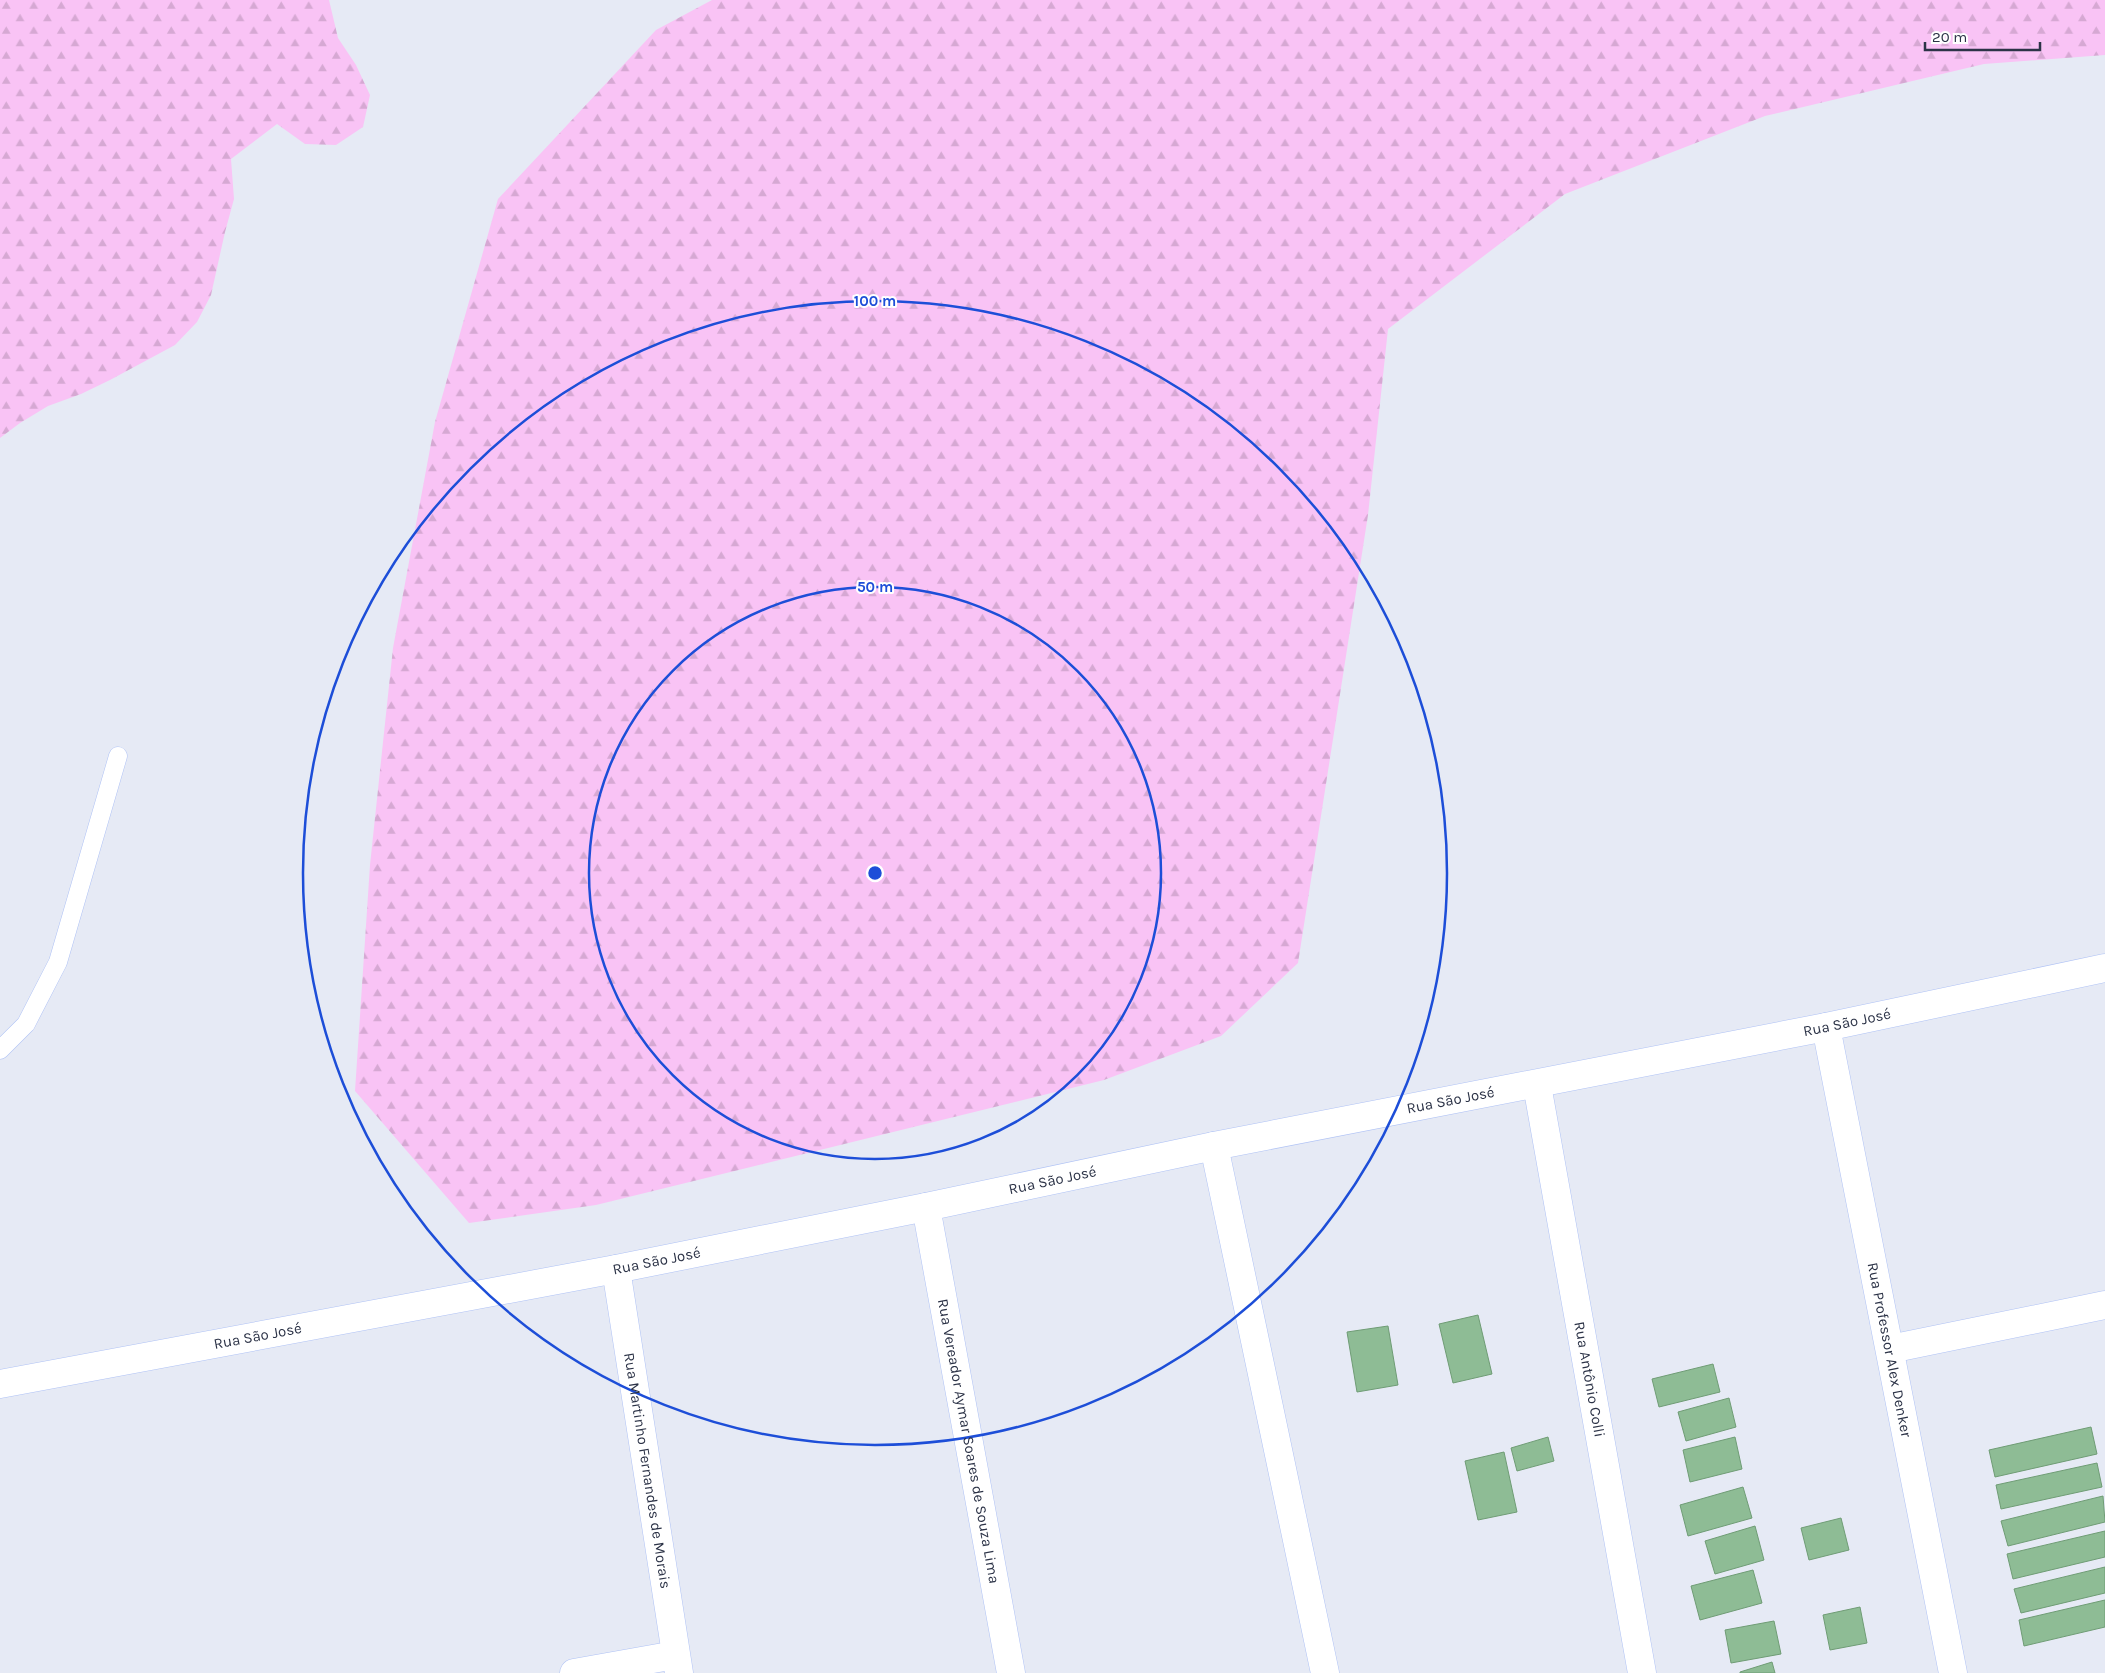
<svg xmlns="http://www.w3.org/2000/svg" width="2105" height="1673" viewBox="0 0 2105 1673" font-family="Karla,sans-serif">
  <defs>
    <pattern id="forest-firs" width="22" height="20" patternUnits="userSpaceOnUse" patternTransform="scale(1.25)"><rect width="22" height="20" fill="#f9c3f5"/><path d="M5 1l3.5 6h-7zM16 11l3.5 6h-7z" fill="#d6a8d3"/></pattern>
  </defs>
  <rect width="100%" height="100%" fill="#e6eaf5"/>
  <path fill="url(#forest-firs)" d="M0,0H329L338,38L356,65L370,95L363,127L336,145L305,144L277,124L231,159L234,199L225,232L211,295L197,322L175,345L110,380L81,394L48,406L20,423L0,438Z
    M712,0H2105V55L1984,64L1765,116L1565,194L1388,329L1368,515L1298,963L1221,1036L1104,1080L596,1205L469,1223L355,1091L370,865L393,648L435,422L498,199L656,30Z"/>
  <path fill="#8ebc95" stroke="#6f9c75" d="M1478,1315L1492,1374L1453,1383L1439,1324Z
    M1388,1326L1398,1385L1357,1392L1347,1332Z
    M1713,1364L1720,1392L1659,1407L1652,1379Z
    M1729,1398L1736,1427L1686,1441L1678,1412Z
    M2091,1427L2097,1454L1995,1477L1989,1450Z
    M1548,1437L1554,1461L1517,1471L1511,1448Z
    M1735,1437L1742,1469L1690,1482L1683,1450Z
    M1504,1452L1517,1512L1478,1520L1465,1461Z
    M2097,1463L2102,1487L2001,1509L1996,1485Z
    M1743,1487L1752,1518L1688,1536L1680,1505Z
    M2103,1496L2105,1522L2008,1546L2001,1521Z
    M1841,1518L1849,1550L1809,1560L1801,1528Z
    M1755,1526L1764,1560L1715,1574L1705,1541Z
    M2105,1531V1557L2013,1579L2007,1554Z
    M2105,1567V1593L2021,1613L2014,1589Z
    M1753,1570L1762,1603L1700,1620L1691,1586Z
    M2105,1600V1627L2024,1646L2019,1620Z
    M1860,1607L1867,1643L1830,1650L1823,1615Z
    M1774,1621L1781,1654L1731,1663L1725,1630Z
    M1772,1662L1775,1673H1740V1672Z"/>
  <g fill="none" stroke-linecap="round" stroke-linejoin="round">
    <defs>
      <path id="lane" d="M0,1050L26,1024L58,962L118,756"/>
      <g id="street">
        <path id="s1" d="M1826,1027L1953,1673"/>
        <path id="s2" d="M1537,1085L1642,1673"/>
        <path d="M1214,1146L1325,1673"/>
        <path id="s3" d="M926,1207L1011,1673"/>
        <path id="s4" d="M616,1269L679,1673"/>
        <path d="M1890,1349L2105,1305"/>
        <path id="s5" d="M0,1384L616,1269L926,1207L1214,1146L1826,1027L2105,968"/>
        <path d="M574,1673L675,1655"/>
      </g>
    </defs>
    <use href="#lane" stroke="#afc2f5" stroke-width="19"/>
    <use href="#street" stroke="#afc2f5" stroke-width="29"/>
    <use href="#lane" stroke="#fff" stroke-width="18"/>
    <use href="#street" stroke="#fff" stroke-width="28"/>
  </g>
  <g fill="none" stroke="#1d4ed8" stroke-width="2.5">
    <circle cx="875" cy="873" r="286"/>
    <circle cx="875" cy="873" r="572"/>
  </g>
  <g text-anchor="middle" stroke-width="4" stroke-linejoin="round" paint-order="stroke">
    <g font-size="15" fill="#2c3347" stroke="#fff">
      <text dy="5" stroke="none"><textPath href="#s5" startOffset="1882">Rua São José</textPath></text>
      <text dy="5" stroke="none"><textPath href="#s5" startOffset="1478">Rua São José</textPath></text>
      <text dy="5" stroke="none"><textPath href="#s5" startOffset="1072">Rua São José</textPath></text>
      <text dy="5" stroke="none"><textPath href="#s5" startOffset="668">Rua São José</textPath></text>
      <text dy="5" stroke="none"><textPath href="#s5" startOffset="262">Rua São José</textPath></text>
      <text dy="5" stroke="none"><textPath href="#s1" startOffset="329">Rua Professor Alex Denker</textPath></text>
      <text dy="5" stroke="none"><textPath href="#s2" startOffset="299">Rua Antônio Colli</textPath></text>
      <text dy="5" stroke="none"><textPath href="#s3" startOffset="238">Rua Vereador Aymar Soares de Souza Lima</textPath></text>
      <text dy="5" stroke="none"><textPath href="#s4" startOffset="204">Rua Martinho Fernandes de Morais</textPath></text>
    </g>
  </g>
  <circle cx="875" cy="873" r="8" fill="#1d4ed8" stroke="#fff" stroke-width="2.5"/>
  <g font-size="15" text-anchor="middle" font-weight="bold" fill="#1d4ed8" stroke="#fff" stroke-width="4" stroke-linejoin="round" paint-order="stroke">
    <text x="875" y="306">100 m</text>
    <text x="875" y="592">50 m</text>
  </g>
  <path d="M1925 42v8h115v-8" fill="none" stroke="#2c3347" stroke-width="2.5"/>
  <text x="1932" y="42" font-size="15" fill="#2c3347" stroke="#ffffff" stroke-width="4" paint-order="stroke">20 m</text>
</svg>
